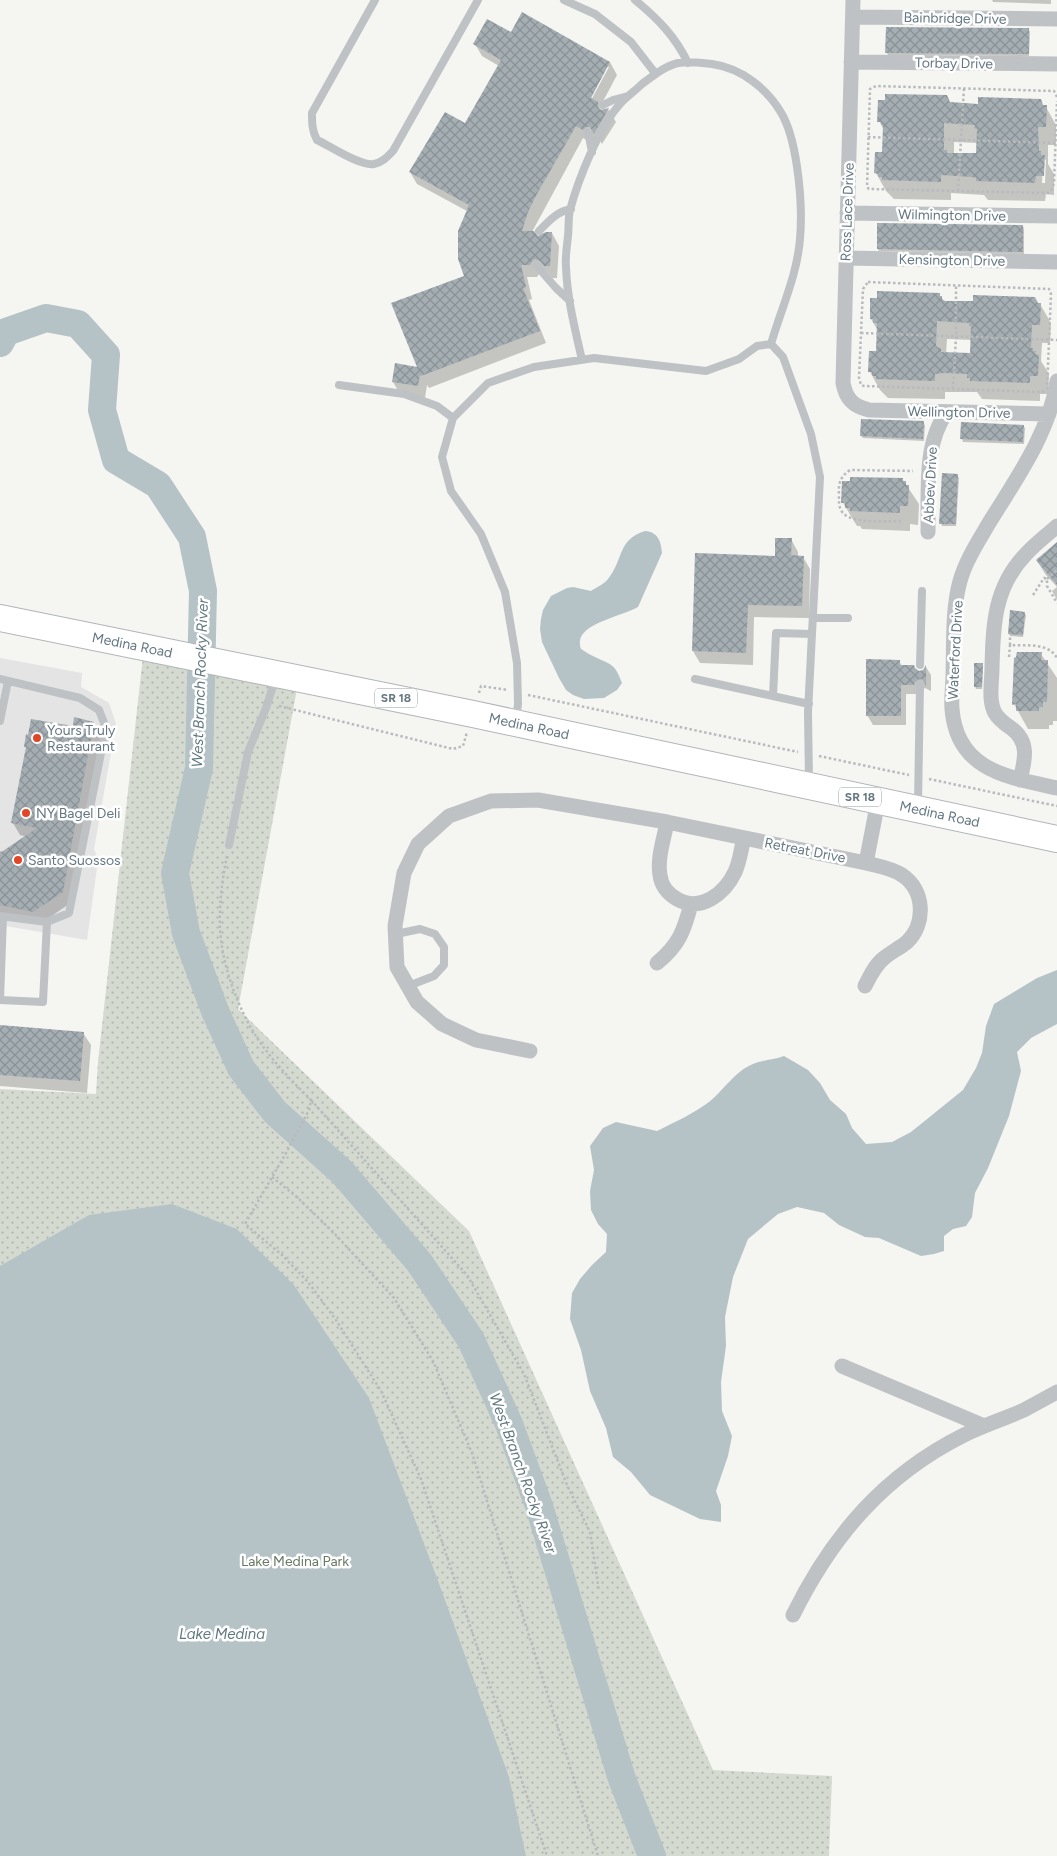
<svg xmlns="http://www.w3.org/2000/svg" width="1057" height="1856" viewBox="0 0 1057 1856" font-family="Figtree,sans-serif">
  <defs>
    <pattern id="park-dots" width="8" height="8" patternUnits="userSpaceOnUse" patternTransform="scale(1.25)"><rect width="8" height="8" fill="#d5dad1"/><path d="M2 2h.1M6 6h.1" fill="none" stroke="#b0b6af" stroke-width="1.8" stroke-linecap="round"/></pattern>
    <pattern id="building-cross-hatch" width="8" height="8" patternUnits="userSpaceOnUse" patternTransform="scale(1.25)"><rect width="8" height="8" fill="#a5aeb3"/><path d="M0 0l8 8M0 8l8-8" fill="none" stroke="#8a9297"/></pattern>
  </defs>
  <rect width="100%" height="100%" fill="#f5f5f2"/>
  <path fill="#e3e4e3" d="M0,658L82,673L81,687L109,703L116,724L94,849L98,860L87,940L0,925Z"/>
  <path fill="url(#park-dots)" d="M144,647L299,678L238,1009L469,1231L713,1770L832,1776L829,1856H0V1089L96,1094L98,1062Z"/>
  <path fill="#b5c3c6" d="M645,531C658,532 661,541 662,553L638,607C624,615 588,622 581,637C579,641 580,646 581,649C586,652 590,655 595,657C612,665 615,664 622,683L617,690L604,698L584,699L573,695L566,690L559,678L542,642L540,629L541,619L543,610L551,596L567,588L573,587L591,591C597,587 604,584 608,579C624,559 617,540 645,531Z
    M1057,970V1024L1031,1038L1017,1052L1021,1071L1009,1116L988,1168L975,1193L972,1217L966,1226L953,1229L944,1236V1251L934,1254L921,1256L879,1238L865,1237L839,1225L824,1213L797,1207L778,1214L748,1239L733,1277L725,1317L726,1346L721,1382L722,1411L732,1436L728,1456L716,1491L721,1505V1522L700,1519L650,1495L631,1472L613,1457L606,1428L590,1391L581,1350L570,1319L572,1293L580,1279L592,1265L606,1252L607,1234L598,1224L591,1210L590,1191L594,1170L590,1146L603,1128L616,1122L657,1131C675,1122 693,1114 709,1102C724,1090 735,1071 753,1064C762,1060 774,1060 784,1056L808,1070L820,1083L830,1100L846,1114L852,1128L866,1144L892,1142L911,1132L963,1090L976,1068L982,1053L986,1026L994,1004L1037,978Z
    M172,1204L237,1229L294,1285L369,1398L437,1578L509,1777L526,1856H0V1266L89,1215Z"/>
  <path fill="#0003" fill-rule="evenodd" d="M992,0H1051V4L993,2Z
    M1029,30L1030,32L1029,56L888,55L887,53Z
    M512,33L610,62L617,75L600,107L602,111L609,110L616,122L602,144L599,139L590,142L583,138L532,232L538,238L552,233L559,246L557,278H552L548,273L543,271L539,274L537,277H527L532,299L529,300L546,343L429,388L427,385L425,398L400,394L393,382L419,369L465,277L467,211L417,184L410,172L465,125L499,66L482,56L475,44ZM606,67H609L589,104L587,103Z
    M950,103L1046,107L1056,125V145H1048V164L1054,174V195L1046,194L1045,201L988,200L984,195L951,193V200L894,199L886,191L876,173L883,154L884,130L879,121ZM954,142L978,143L977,154H954ZM1043,158L1046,160L1045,183H1042Z
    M1023,226L1024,229V254L879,251L878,249Z
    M941,297L944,302L1040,304L1051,323L1050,343H1042L1041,361L1049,374L1048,394H1040V401L982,399L977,392H945V399L888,398L880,390L870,372L877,352L878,331L871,319ZM947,339L972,340V354H946Z
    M923,423L925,425L924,441L863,438L861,436Z
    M962,424L1023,426L1025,428L1024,444L963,442L962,439Z
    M957,475L959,478L956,526H942L941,523Z
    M903,480L919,504L918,525L910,524V531L862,529L860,526H857L843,503Z
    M791,539L798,552V557H803L810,569L809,618L754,617L753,665L700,663L693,651Z
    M1057,543V600L1052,591L1057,587L1046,575L1037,561Z
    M1024,613L1026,615L1023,637L1010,636L1009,633Z
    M1041,654L1057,678V721H1053V725H1049V729H1028L1014,704Z
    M899,661L902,666L919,672L924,671L926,667L931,675V691L925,688L920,691L919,694H906V725H873L867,715Z
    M982,664L983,667L982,689H976L975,686Z
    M93,723L101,735L69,904L40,924L0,916V851L3,852L27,837L20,835L13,823L27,749L25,746L74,728Z
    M0,1026L83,1033L91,1045L87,1093L0,1086Z"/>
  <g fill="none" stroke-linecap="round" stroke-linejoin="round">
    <path stroke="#b5c3c6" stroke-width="28" d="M0,343L6,332L46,318L78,324L106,355L102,410L116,460L158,485L192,537L203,591L199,768L175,873L186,933L215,1011L241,1068L275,1112L342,1172L419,1262L471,1340L509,1424L539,1506L622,1779L652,1856"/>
  </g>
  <path fill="url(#building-cross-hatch)" fill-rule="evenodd" d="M522,12L610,62L591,98L598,102V107L600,110L609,108L594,134L590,127H586L583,130L576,126L538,192L528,212L522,231H534L538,236L546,232H552L550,266H544L540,261L535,259L532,261L530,265H521L526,287L523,288L540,331L421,376L420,375L418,386L392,382L395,363L417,367L391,303L464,276L458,259V231L469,205L409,172L445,112L465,123L501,60L473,44L487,19L511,32Z
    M886,27L1029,28V54L885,53Z
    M885,94L947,95L950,102L978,104V97L1041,99L1043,105H1047L1046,127H1038L1039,151H1041V155H1045L1044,176H1036L1035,183L976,181V178L972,177L941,175V182L882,180V177H878V174L874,173L875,152H882L883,125H881V122H877L878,100H885ZM944,123L975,125L974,128L977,129L976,153H947V150H944Z
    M877,223L1023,225V252L877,249Z
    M877,291L940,293V296H942V299L945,301H973V295L1035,297L1038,303H1041L1040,325H1032L1031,348H1033V351H1036L1035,354L1039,355L1038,376H1030V383L970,381V378H967V374L944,373L935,374V381L876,379V376H872V372H868L869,351H876L877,323H873V319H870V298H877ZM937,321L969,323V326H971L970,353L941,352V349L936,346Z
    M861,419L924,421L923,439L860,436Z
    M961,422L1024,425L1023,442L960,439Z
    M942,473L958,474L956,524H939Z
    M850,477L903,478V481H906V485H909L908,506H900V513L850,511V508H845V503H841L842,481H850Z
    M775,538H792L791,555L804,556L802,606L748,605L746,653L692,651L695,553L775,556Z
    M1057,542V585L1036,560Z
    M1010,610L1025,612L1023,635L1008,634Z
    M1017,652H1042L1041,660H1048L1047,702H1043V707H1039V711H1016V704L1012,705L1014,658L1016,657Z
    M866,659L900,660V665H914L915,668L919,671L923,670L926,665V686L923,680L920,679L915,682L914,685H901V716H866Z
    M974,663H983L982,687H974Z
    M74,717L94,722L63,892L33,912L0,905V853L37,828L11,823L26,747H24L26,734L28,735L31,719L73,726Z
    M0,1025L84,1032L80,1081L0,1075Z"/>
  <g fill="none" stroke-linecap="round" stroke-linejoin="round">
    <defs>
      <g id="trunk">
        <path id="s1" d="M0,618L473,714L1057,839"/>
      </g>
    </defs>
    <use href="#trunk" stroke="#b1b5b8" stroke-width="28"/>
    <path stroke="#b8bbbd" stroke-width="2.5" stroke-dasharray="2.5 2.5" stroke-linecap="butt" d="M1057,97L1054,91L876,86L870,89L867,187L869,189L1048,193L1052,189L1054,183L1057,101
      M868,137L1055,143
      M958,191L964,88
      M868,282L1049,289L1051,294L1047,389L1042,392L864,386L861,385L859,378L863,289Z
      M861,333L1057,340
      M953,389L956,337V286
      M901,521C887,521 852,524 843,513C838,507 839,501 839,494C838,483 841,476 850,470L913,471
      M1047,579L1057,570
      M1033,595L1044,578L1047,579V586L1057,603
      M1010,645V637
      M1009,657L1010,645C1025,646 1048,642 1057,658
      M479,693L481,686L508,690
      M528,695L798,752
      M279,706L453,749L463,746L467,732
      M819,756L909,775
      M929,779L1057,806
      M227,856C222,880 219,905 220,929C222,968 241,1018 265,1049C278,1067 295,1084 311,1100L309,1110L286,1153L245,1224L282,1255L308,1282L336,1320L381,1391L421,1479L547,1856
      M311,1100L467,1275L524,1374L567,1485L590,1532L599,1591
      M272,1177L297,1197L334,1233L394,1298L433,1361L472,1453L598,1856"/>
    <path stroke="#bec2c5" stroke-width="8" d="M375,0L312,113C312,123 312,131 317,140C330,146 361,167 374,164C383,162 387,157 393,151L478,0
      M564,0L595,14L631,42L655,73
      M635,0C658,19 675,36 688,63
      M603,105L613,100L628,96
      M588,132L592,152
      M539,231C549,221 556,212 571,209
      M536,265L556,288L570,301
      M582,360C575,329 567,298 566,267C565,257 567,246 568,236C569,228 568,218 570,210C578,180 599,127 620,104C626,97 635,91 642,84C653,76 665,66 678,63C689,61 702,63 712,64C742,68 769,90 783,116C798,145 803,206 800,239C797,276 781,309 771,344
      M339,385L404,394L437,406L453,418
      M813,618H848
      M920,665L922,591
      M0,679L80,698L99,710L106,728L69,913L47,922L43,1002L0,1000L3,917
      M695,679L809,704
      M773,696L776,633L812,634
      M516,719L518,704L517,663L505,592L481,534L451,491L442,457L453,418L488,383L534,367L594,358L706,371L739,359L757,346L771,344L783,357L811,434L820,477L808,712L809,782
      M0,721L8,681
      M918,805L920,685
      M229,845L248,752L266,708L276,677
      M0,916L47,922
      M396,934L420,929L435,934L444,947V965L434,976L408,986"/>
    <path stroke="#bec2c5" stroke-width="15" d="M853,0L843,383C846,399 853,406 869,410L1049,414
      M853,17L1057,19
      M851,62L1057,64
      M847,213L1057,216
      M846,258L1057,262
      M1057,381C1049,434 1016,479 989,523C978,542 966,560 960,581C952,610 954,645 953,675C953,686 951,698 952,709C957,771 1008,777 1057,788
      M928,532C929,493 923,444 947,412
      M1020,780C1025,760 1030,742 1011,728C1005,724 999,720 995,713C988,700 992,682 992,668C993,625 994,587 1026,554C1035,544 1047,535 1057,526
      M667,822C664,839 657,858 660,875C661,885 668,894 677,899C701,913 725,893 735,872C740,861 741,849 744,838
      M866,863L878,801
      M657,963C679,945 684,931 691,904
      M530,1051L476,1040L442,1024L417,1002L397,967L395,926L404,873L418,844L449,816L491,801L538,800L667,822L866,863C878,866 892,868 902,875C925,890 926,924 907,942C900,948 891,952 884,958C875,965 870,976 865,986
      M842,1366L984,1426
      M793,1615C832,1536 884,1475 964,1435C984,1425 1004,1419 1024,1410C1035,1404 1046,1398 1057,1392"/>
    <use href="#trunk" stroke="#fff" stroke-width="26"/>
  </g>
  <g fill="#e14626" stroke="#fff" stroke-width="2">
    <circle cx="37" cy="738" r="5"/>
    <circle cx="26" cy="813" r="5"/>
    <circle cx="18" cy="860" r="5"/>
  </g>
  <g text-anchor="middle" stroke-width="5" stroke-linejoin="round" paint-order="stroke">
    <g fill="#fff" stroke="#92a0a8" stroke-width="1">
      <rect x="375" y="688.5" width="42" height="19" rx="4"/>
      <rect x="839" y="787.5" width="42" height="19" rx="4"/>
    </g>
    <g font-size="12" font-weight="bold" fill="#647782">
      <text x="396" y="702">SR 18</text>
      <text x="860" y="801">SR 18</text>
    </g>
    <g font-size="14" fill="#647782" stroke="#fff">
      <text transform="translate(955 18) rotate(1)" y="5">Bainbridge Drive</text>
      <text transform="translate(954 63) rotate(1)" y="5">Torbay Drive</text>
      <text transform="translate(847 212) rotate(-88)" y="5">Ross Lace Drive</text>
      <text transform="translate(952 215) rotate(1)" y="5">Wilmington Drive</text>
      <text transform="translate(952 260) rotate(1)" y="5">Kensington Drive</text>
      <text transform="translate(959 412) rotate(1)" y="5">Wellington Drive</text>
      <text transform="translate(930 485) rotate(-87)" y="5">Abbev Drive</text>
      <text dy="5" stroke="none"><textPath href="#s1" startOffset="135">Medina Road</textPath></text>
      <text transform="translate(955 650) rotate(-87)" y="5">Waterford Drive</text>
      <text dy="5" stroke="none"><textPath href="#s1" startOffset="540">Medina Road</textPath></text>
      <text dy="5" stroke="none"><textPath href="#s1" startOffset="960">Medina Road</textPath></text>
      <text transform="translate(805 850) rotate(11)" y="5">Retreat Drive</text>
    </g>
    <g font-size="14" fill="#647782" stroke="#fff" text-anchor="start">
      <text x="47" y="735">Yours Truly<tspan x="47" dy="16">Restaurant</tspan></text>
      <text x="36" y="818">NY Bagel Deli</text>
      <text x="28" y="865">Santo Suossos</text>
    </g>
    <g font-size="14" fill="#697a63" stroke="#fff">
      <text x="295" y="1566">Lake Medina Park</text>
    </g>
    <g font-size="15" font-style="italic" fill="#60797f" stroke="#fff">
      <text transform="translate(200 683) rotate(-88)" y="5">West Branch Rocky River</text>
      <text transform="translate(523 1473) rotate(70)" y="5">West Branch Rocky River</text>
      <text x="222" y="1639">Lake Medina</text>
    </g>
  </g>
</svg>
